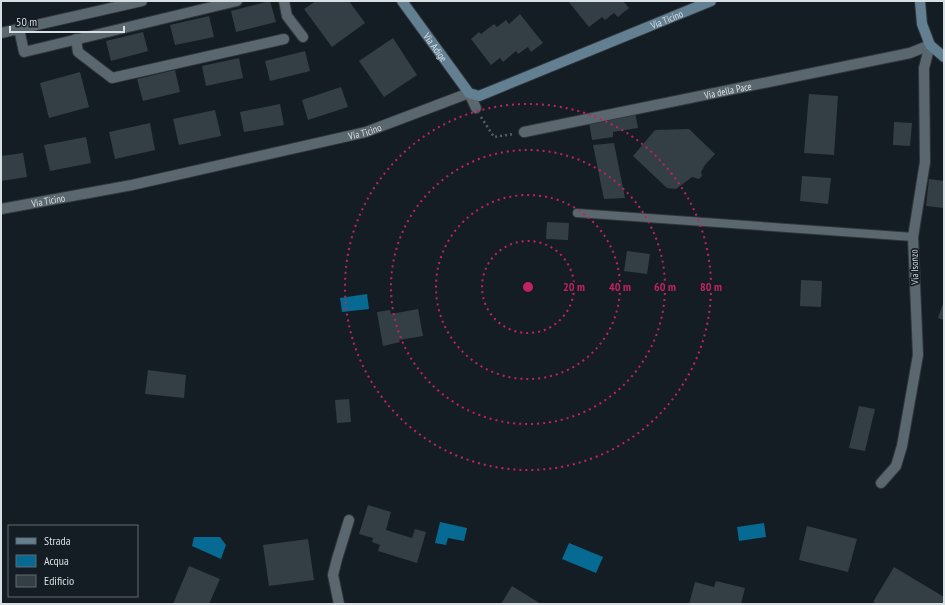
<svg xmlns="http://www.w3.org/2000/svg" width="945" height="605" viewBox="0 0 945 605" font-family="'PT Sans Narrow',sans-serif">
  <rect width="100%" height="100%" fill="#141d23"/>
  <path fill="#076a93" d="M367,294L369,309L342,312L340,298Z
    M440,522L467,528L464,541L448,538L446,545L435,543Z
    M764,523L766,537L739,541L737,527Z
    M194,537H220L226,545L221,559L192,546Z
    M569,543L603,557L596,573L562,559Z"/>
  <path fill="#343e45" d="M270,1L276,22L236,32L231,11Z
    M316,1H349L365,23L332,47L304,9Z
    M568,1H623L629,8L618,17L614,13L605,20L602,17L589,27Z
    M520,14L543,43L531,52L528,47L518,54L516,51L503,62L500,58L491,65L471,39L479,32L481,34L494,24L497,27L506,20L509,24Z
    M209,16L214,37L175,45L170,25Z
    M143,32L148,51L111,61L106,41Z
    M393,38L417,75L384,97L359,61Z
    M305,51L310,71L270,81L265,61Z
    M239,58L243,78L206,86L202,66Z
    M175,70L180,92L143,101L137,79Z
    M80,72L89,107L49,118L40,83Z
    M341,87L348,107L308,120L302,100Z
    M809,94L838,96L834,155L804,153Z
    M280,104L284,125L244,132L240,112Z
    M215,110L221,136L179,145L173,119Z
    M635,112L638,128L613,132V137L592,140L589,122Z
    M894,122L912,123L910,146L893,145Z
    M150,123L155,150L115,159L109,132Z
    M689,129L715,154L705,165L701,172L702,176L699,179L692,177L676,189L667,188L633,156L655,130Z
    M86,137L91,163L50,171L44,145Z
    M614,143L625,198L604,199L593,145Z
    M23,153L27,177L1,181V156Z
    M802,176L831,178L828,204L800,201Z
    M929,179L944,181V208L926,206Z
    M547,222L569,223L568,240L546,239Z
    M627,251L650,254L647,274L624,271Z
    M801,280L822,281L821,307L800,306Z
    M944,301V320L938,318Z
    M418,309L423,336L399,340L400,342L383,346L377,312L390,310L391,314Z
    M148,370L186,375L184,398L145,394Z
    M349,399L351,422L337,423L335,400Z
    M859,406L875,409L865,451L849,448Z
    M368,505L391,512L386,530L412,538L415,529L426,532L417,563L378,551L380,545L372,542L373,538L359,534Z
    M807,526L857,539L848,572L799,560Z
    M308,539L314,580L269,586L263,545Z
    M189,566L220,579L209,604H173Z
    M894,567L944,597V601L942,604H877L873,602Z
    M716,581L745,588L741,604H689L695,582L714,587Z
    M512,586L541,604H501Z"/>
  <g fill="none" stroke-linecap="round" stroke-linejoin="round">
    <defs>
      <path id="service" d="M577,213L913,237"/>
      <path id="pedestrian" d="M469,93L476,108"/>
      <g id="minor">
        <path d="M284,1L287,16L303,37"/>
        <path d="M19,29L24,52L237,1"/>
        <path d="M1,33L142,1"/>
        <path d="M76,39L78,52L112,78L284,39"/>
        <path id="s1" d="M524,132L910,53L930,45"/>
        <path id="s2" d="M1,209L132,185L366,132L469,93"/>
        <path d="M881,483L896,466L902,446L918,355L913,237L925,162L924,68L930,45"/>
        <path d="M339,604L333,575L337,559L349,520"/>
      </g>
      <g id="secondary">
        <path id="s3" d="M402,1L469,93L479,96L711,1"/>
        <path d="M920,1L922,24L930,45L944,57"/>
      </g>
    </defs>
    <use href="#service" stroke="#31373b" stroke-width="10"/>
    <use href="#pedestrian" stroke="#31373b" stroke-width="12"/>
    <use href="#minor" stroke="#31373b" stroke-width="12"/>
    <use href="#secondary" stroke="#31373b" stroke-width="12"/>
    <path stroke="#575f64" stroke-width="2.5" stroke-dasharray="2 3" stroke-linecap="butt" d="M481,117L494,137L513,134"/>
    <use href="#service" stroke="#5b676e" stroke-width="8"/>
    <use href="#pedestrian" stroke="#5b676e" stroke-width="10"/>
    <use href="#minor" stroke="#5b676e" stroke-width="10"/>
    <use href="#secondary" stroke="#628092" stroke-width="10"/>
  </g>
  <g fill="none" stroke="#c32262" stroke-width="2" stroke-dasharray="2 4">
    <circle cx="528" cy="287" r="46"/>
    <circle cx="528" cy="287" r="92"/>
    <circle cx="528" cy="287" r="137"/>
    <circle cx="528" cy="287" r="183"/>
  </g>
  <g text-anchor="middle" stroke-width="3.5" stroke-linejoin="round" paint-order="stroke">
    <g font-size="10" fill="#d8dfe3" stroke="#141d23">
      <text dy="4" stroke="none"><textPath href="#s3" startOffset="327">Via Ticino</textPath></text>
      <text dy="4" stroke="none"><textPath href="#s3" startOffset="57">Via Adige</textPath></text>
      <text dy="4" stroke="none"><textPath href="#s1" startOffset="208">Via della Pace</textPath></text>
      <text dy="4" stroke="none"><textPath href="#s2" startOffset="372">Via Ticino</textPath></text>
      <text dy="4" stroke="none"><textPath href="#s2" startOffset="48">Via Ticino</textPath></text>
      <text transform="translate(914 267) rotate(-92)" y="4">Via Isonzo</text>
    </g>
  </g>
  <circle cx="528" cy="287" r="6" fill="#c32262" stroke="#141d23" stroke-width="2"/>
  <g font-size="12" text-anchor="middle" font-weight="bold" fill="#c32262" stroke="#141d23" stroke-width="3.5" stroke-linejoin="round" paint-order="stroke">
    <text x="574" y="291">20 m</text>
    <text x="620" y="291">40 m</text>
    <text x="665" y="291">60 m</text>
    <text x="711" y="291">80 m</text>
  </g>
  <rect width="945" height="605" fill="none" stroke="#d8dfe3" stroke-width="4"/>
  <rect x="8" y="525" width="130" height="72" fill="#141d23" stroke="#626b70"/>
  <rect x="16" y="538" width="20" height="6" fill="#628092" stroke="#626b70"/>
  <text x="44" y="545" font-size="12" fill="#d8dfe3">Strada</text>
  <rect x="16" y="555" width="20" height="12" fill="#076a93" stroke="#626b70"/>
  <text x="44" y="565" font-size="12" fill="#d8dfe3">Acqua</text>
  <rect x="16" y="575" width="20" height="12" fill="#343e45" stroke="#626b70"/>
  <text x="44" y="585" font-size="12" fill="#d8dfe3">Edificio</text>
  <path d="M10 26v6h114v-6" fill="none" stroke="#d8dfe3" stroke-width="2"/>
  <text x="16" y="26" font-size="12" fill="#d8dfe3" stroke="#141d23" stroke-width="3" paint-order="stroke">50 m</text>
</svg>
